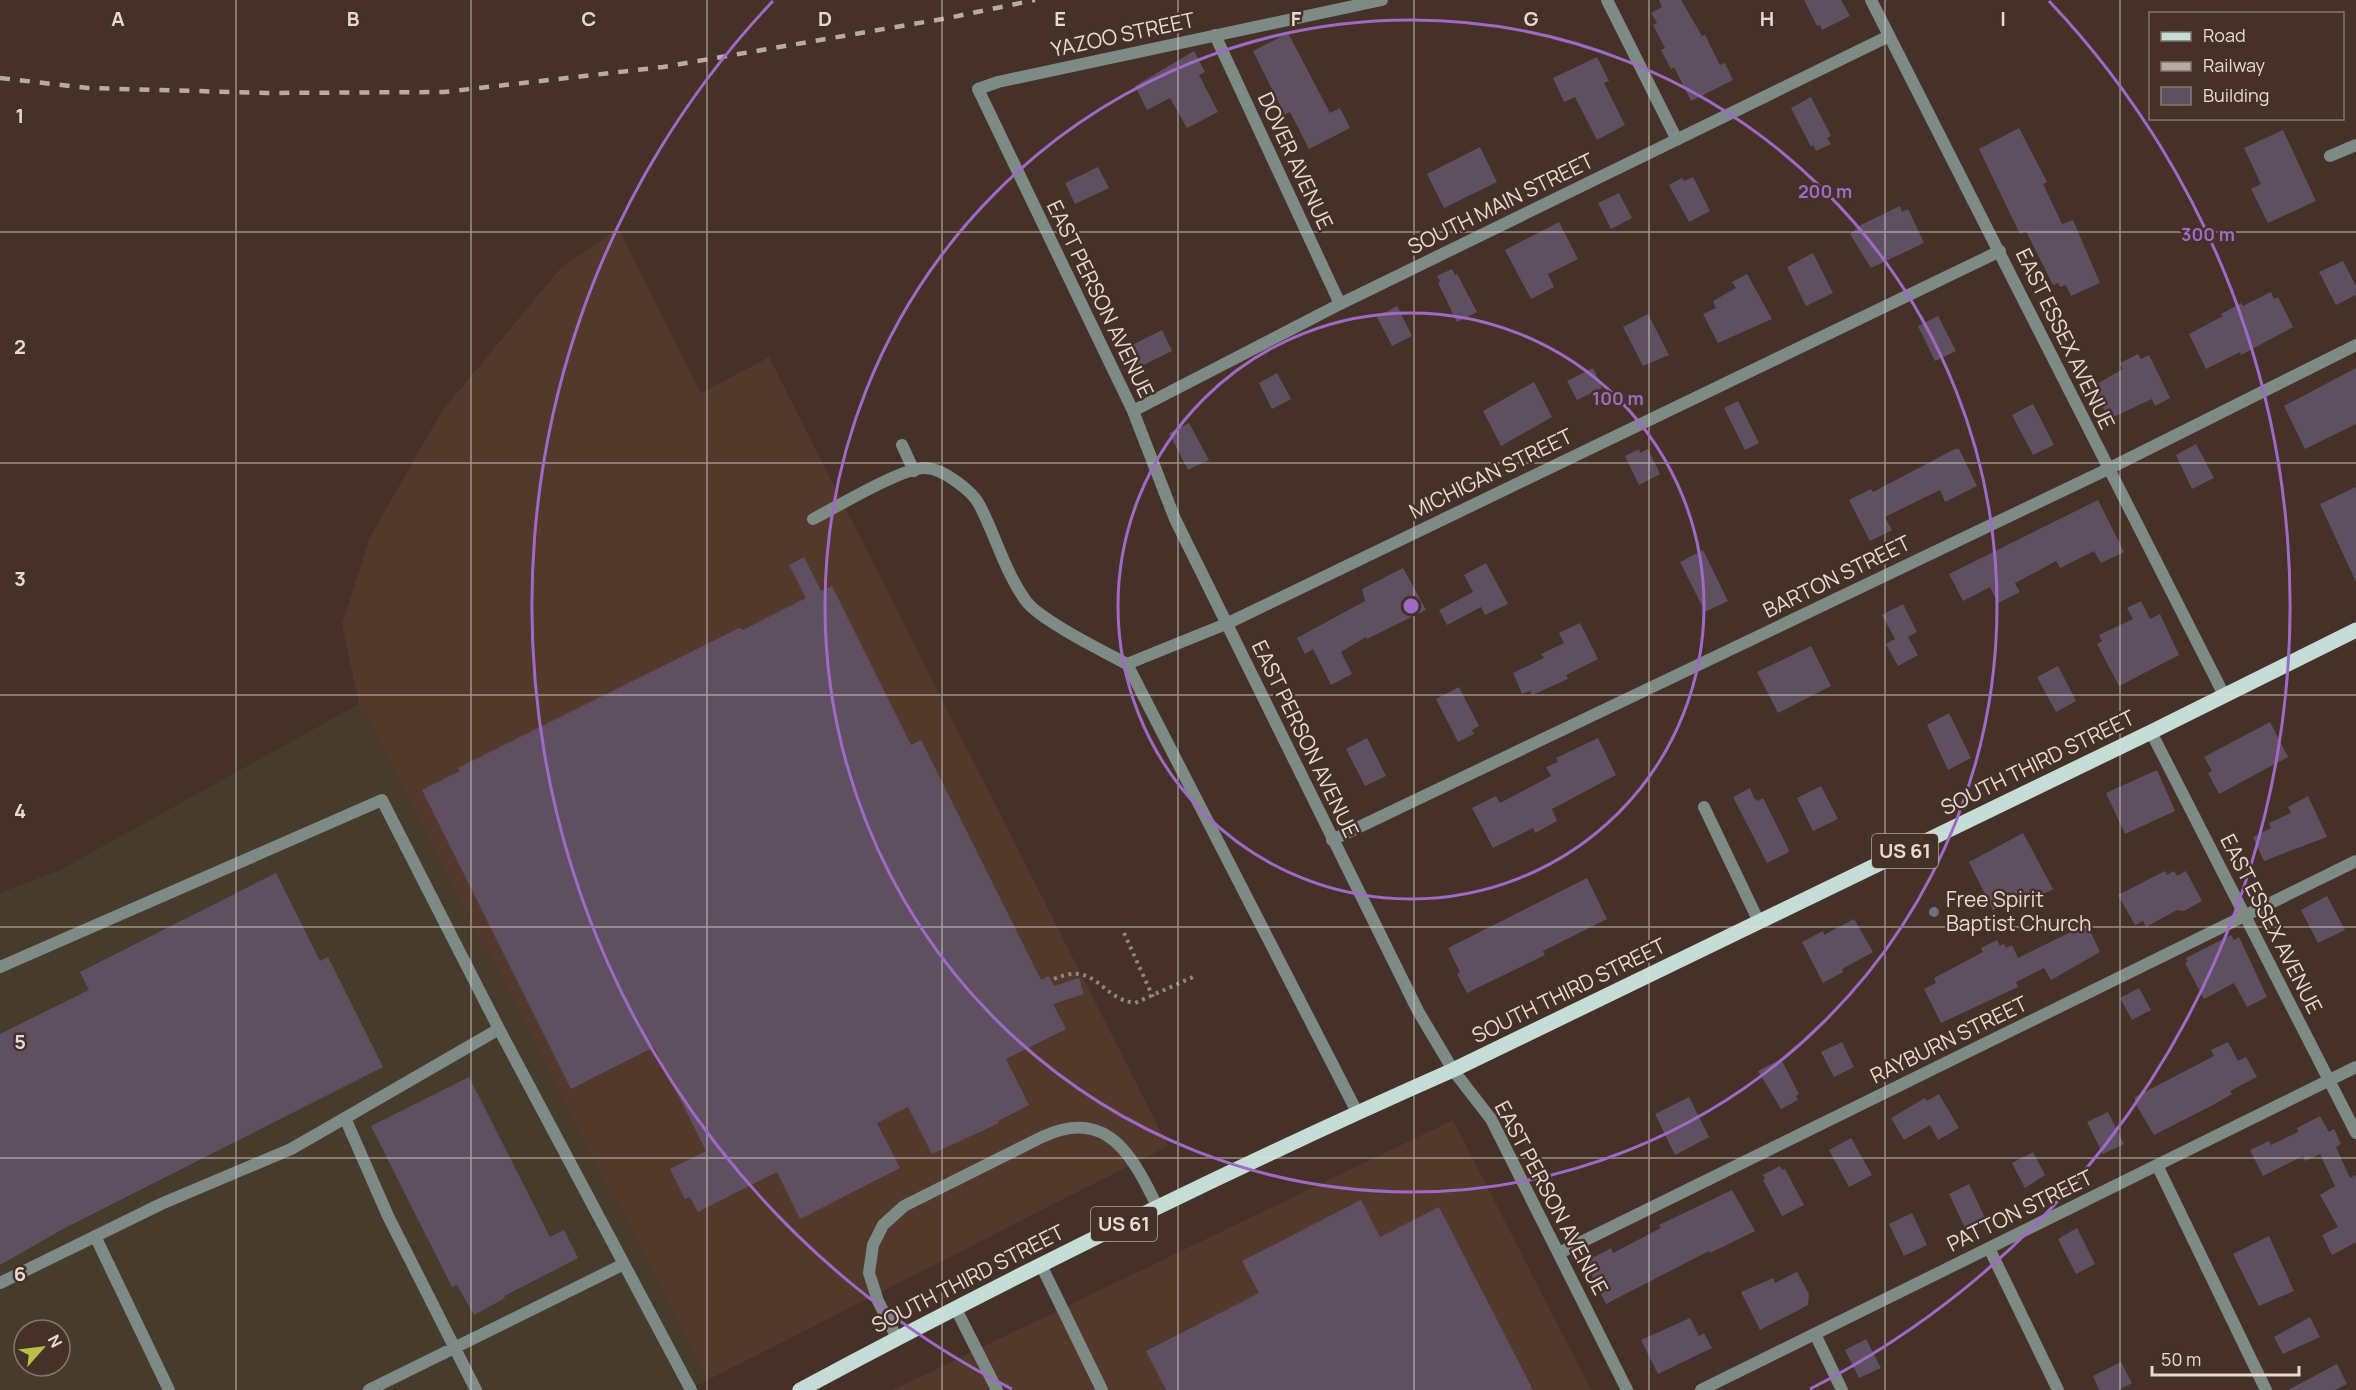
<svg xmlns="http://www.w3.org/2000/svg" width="2356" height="1390" viewBox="0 0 2356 1390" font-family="Manrope,sans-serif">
  <rect width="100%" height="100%" fill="#453128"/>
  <path fill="#473c2c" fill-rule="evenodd" d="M359,704L708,1380L688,1390H0V893L60,870ZM24,1330H60V1366H24Z"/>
  <path fill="#53382c" d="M618,228L701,393L769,357L1168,1146L708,1380L359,704L342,625L370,537L442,411L560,269Z
    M1453,1120L1591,1390H893Z"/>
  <path fill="#5f5061" d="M1659,0H1681L1702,36L1705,35L1720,65L1725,63L1733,80L1691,101L1674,67L1671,69L1661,50L1665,48L1653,25L1657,23L1651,13L1662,7Z
    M1804,0H1841L1850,16L1822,30L1820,25L1817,26Z
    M1288,33L1330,113L1340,108L1350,128L1309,149L1290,112L1285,115L1253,51Z
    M1194,51L1205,72L1199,75L1218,112L1187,128L1170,98L1147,110L1135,86Z
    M1597,57L1609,81L1604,83L1625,125L1597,140L1575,97L1564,102L1553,78Z
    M1811,97L1831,136L1827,138L1831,144L1816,151L1813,145L1811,147L1791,108Z
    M2019,128L2047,182L2043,184L2062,224L2073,220L2100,283L2071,296L2066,285L2060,287L2058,283L2053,285L2026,231L2020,234L1979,149Z
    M2283,130L2316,201L2268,223L2251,189L2261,184L2244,148Z
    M1480,147L1497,182L1444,208L1427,174Z
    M1098,167L1109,188L1075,204L1065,183Z
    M1693,177L1710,211L1689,222L1669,185L1682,178L1684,181Z
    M1619,193L1632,218L1611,229L1598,203Z
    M1900,206L1902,212L1908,209L1924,243L1871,268L1850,234L1861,225Z
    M1559,222L1578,259L1548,274L1554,287L1531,299L1505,250Z
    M1813,253L1833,293L1806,306L1787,267Z
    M2343,261L2356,286V295L2336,305L2319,272Z
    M1452,269L1455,275L1457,274L1477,312L1457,322L1438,283L1440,281L1437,276Z
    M1747,274L1772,319L1718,343L1703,314L1716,308L1713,301L1736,288L1732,282Z
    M2271,292L2274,299L2278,297L2293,327L2241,355L2240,352L2206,369L2189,334L2223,316L2221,314L2241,303L2243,306Z
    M1397,306L1412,336L1392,346L1377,317Z
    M1648,314L1669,355L1643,366L1623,327Z
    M1938,316L1956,351L1935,361L1918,326Z
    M1162,330L1172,351L1135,369L1128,353L1132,351L1130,346Z
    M2138,354L2141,359L2149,355L2170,398L2155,406L2152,399L2109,419L2092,387L2123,369L2120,363Z
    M1593,368L1602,388L1577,400L1567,381Z
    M2356,368V424L2305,449L2284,406Z
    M1277,373L1291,399L1272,409L1259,383Z
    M1534,382L1552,417L1501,446L1483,411Z
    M1738,401L1759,443L1745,450L1724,408Z
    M2033,404L2054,445L2033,455L2012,415Z
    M1189,423L1209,460L1188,470L1169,433Z
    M2196,444L2214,478L2192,489L2176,455Z
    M1639,449L1640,453L1648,449L1660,474L1639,485L1625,456Z
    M1955,449H1959L1977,486L1945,502L1940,490L1885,517L1892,530L1870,541L1849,500L1871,489L1873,492Z
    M2356,487V582L2320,504Z
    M2098,500L2124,552L2101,563L2094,551L2060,568L2056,561L2015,583L2020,592L1998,603L1990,587L1963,601L1949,574Z
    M1703,550L1728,601L1705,612L1680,562Z
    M804,557L821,591L832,586L911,745L921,740L1041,980L1049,976L1054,986L1079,978L1084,994L1053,1004L1066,1029L1006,1059L1029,1105L998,1121L999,1123L932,1154L908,1107L877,1123L900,1168L800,1219L777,1172L698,1212L690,1197L685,1199L670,1169L706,1151L654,1047L571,1089L422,790L460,771L458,768L739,628L743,630L806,598L789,565Z
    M1486,563L1508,604L1485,615L1481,607L1447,625L1439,610L1473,592L1464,575Z
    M1403,568L1426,610L1367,639L1366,637L1341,652L1352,674L1331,685L1313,649L1305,654L1297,638L1365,601L1362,589Z
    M2141,601L2150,619L2160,614L2179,655L2119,686L2097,644L2102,641L2099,635L2133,619L2127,608Z
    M1903,604L1917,632L1908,637L1918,655L1898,666L1886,644L1895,639L1882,615Z
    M1580,623L1598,659L1566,675L1568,679L1532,695L1530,691L1522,694L1513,673L1544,658L1541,654L1564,643L1559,633Z
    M1811,646L1831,686L1778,713L1757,672Z
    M2058,666L2076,701L2056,712L2037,677Z
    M1459,687L1479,726L1472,730L1474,734L1458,742L1436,699Z
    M1949,713L1971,758L1948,770L1927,725Z
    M2270,722L2288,757L2219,794L2208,773L2212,771L2204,757Z
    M1367,738L1386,776L1365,786L1346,749Z
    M1598,738L1616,775L1552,809L1557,821L1535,833L1533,828L1493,848L1472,808L1496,796L1500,803L1551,776L1546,767L1558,762L1556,758Z
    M2157,770L2175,811L2125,834L2106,793Z
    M1821,786L1838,819L1813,831L1797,798Z
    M1750,788L1754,798L1758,801L1763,798L1788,848L1789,852L1767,863L1733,797Z
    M2308,796L2327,837L2264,861L2253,837L2271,828L2269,823L2291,813L2288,807Z
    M2023,833L2053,889L2032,900L2029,892L1993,910L1969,862Z
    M2165,871L2167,875L2174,871L2177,876L2186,871L2202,901L2184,911L2177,910L2146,927L2143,921L2135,925L2118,895Z
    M276,873L320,961L328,957L383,1067L63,1229L0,1265V1034L89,990L80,972Z
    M1587,878L1607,919L1543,951L1545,955L1467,993L1457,974L1460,972L1448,948Z
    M2327,896L2345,930L2318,943L2301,910Z
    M1854,919L1873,952L1842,969L1843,972L1823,983L1802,942L1823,931L1824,935Z
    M2087,924L2100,952L2051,980L2044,968L2016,982L2018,987L1941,1023L1924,989L1936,983L1934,978L1983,952L1981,948L1997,940L2000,946L2004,944L2006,948L2012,945L2018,958Z
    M2231,935L2234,940L2239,937L2267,997L2247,1007L2234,983L2204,999L2185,963L2188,962L2186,958Z
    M2139,988L2151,1010L2132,1020L2120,998Z
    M1842,1042L1854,1067L1834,1077L1821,1052Z
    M2228,1042L2238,1061L2246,1057L2257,1077L2230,1091L2232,1094L2213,1105L2154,1135L2135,1103V1097L2214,1056L2211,1050Z
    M1781,1059L1799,1094L1796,1096L1798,1100L1781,1109L1758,1071Z
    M469,1077L550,1237L564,1230L578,1258L504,1296L505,1298L474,1315L457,1285L452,1287L371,1126Z
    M1939,1094L1959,1128L1938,1140L1930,1125L1904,1140L1891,1118L1925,1098L1927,1101Z
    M1689,1097L1709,1137L1675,1155L1655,1114Z
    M2108,1112L2124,1144L2103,1154L2087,1122Z
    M2320,1116L2329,1132L2334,1129L2341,1144L2336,1147L2350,1178L2356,1175V1242L2332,1255L2322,1235L2338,1227L2320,1195L2335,1186L2320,1154L2305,1161L2303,1156L2263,1176L2250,1150L2269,1141L2271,1145L2298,1132L2297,1128Z
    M1851,1138L1872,1175L1849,1187L1829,1150Z
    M2033,1152L2045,1175L2025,1188L2012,1163Z
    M1780,1166L1782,1170L1785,1169L1804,1205L1782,1216L1763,1180L1765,1179L1763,1175Z
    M1969,1184L1986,1220L1966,1230L1949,1194Z
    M1732,1190L1755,1231L1710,1253L1709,1251L1606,1304L1585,1262L1611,1248L1613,1253L1661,1228L1659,1225Z
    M1361,1200L1380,1237L1439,1207L1533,1390H1166L1146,1351L1259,1293L1242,1261Z
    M1912,1213L1927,1245L1904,1256L1889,1224Z
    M2077,1228L2095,1264L2076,1274L2058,1239Z
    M2269,1236L2294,1291L2259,1306L2233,1254Z
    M1797,1272L1809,1294L1808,1305L1760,1330L1741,1292L1773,1278L1775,1283Z
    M2310,1317L2320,1337L2283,1354L2274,1337Z
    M1690,1318L1699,1336L1704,1333L1712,1348L1658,1374L1641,1340Z
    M1866,1339L1881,1368L1859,1378L1845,1350Z
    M2121,1362L2132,1383L2119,1390H2099L2093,1376Z
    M2337,1364L2347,1384L2335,1390H2288Z"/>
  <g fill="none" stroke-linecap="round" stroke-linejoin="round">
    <path stroke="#95847c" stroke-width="4" stroke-dasharray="3 4.5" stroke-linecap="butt" d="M1124,933L1153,997
      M1054,979C1096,960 1099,998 1135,1003L1193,977"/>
    <path stroke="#7e8a86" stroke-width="12" d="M2330,156L2356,145
      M902,445L914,471
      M813,519C837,507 901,468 925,468C942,468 973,491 980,506C996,537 1005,572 1026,601C1040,620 1103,651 1127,664
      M1226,624L1127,664L1357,1112
      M1704,807L1759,922
      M0,967L382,800L499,1029
      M345,1118L499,1029L691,1390
      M95,1236L169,1390
      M1041,1265L1102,1390
      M0,1283L161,1204L291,1149L345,1118L388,1216L476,1390
      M956,1309L997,1390
      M897,1338L878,1301L869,1273L873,1245L883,1225L904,1206L1042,1137C1108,1106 1133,1157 1158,1208
      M369,1390L624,1264"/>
    <path stroke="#7e8a86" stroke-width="12" d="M1382,0L998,82L978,89L1133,411L1175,519L1418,1011L1453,1070L1491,1119L1627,1390
      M1607,0L1677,140
      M1871,0L2224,695
      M1215,35L1340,304
      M1133,411L1340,304L1889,36
      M1226,624L2000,251
      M2151,732L2356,1133
      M1332,840L2108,469L2356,345
      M2157,1165L2266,1390
      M1989,1248L2058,1390
      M1559,1253L2356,861
      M1815,1334L1842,1390
      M1701,1390L2356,1067"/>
    <path stroke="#c5ddd6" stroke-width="15" d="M800,1390C1013,1276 1231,1168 1453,1070L2151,732L2356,630"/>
    <path stroke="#b9aaa3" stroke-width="4.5" stroke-dasharray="10 10" stroke-linecap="butt" d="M0,78L88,88L267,93L444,92L663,67L948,18L1035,0"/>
  </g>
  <path fill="none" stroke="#e7dad4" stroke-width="1.5" stroke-opacity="0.55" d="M236,0V1390M471,0V1390M707,0V1390M942,0V1390M1178,0V1390M1414,0V1390M1649,0V1390M1885,0V1390M2120,0V1390M0,232H2356M0,463H2356M0,695H2356M0,927H2356M0,1158H2356"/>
  <g fill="none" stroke="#a169c6" stroke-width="3">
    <circle cx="1411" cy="606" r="293"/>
    <circle cx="1411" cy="606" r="586"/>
    <path d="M1012 1389A879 879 0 0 1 773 1M2049 1A879 879 0 0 1 1810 1389"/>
  </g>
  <circle fill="#6b7280" stroke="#453128" stroke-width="2" cx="1934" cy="912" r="6"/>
  <g text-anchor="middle" stroke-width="5" stroke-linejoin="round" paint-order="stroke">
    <g fill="#453128" stroke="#b6a7a0" stroke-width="1.5">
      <rect x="1872" y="834" width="66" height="34" rx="4.5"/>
      <rect x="1091" y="1207" width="66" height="34" rx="4.5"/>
    </g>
    <g font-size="20" font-weight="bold" fill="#e7dad4">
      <text x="1905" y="858">US 61</text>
      <text x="1124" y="1231">US 61</text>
    </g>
    <g font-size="21" fill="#e7dad4" stroke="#453128">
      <text transform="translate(1123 35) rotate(-12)" y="7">YAZOO STREET</text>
      <text transform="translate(1295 161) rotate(65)" y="7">DOVER AVENUE</text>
      <text transform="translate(1501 204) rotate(-26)" y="7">SOUTH MAIN STREET</text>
      <text transform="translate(1100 299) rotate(64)" y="7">EAST PERSON AVENUE</text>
      <text transform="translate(2065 339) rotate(64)" y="7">EAST ESSEX AVENUE</text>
      <text transform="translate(1491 474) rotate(-26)" y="7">MICHIGAN STREET</text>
      <text transform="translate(1837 577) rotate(-26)" y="7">BARTON STREET</text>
      <text transform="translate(1305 739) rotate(64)" y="7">EAST PERSON AVENUE</text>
      <text transform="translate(2038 763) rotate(-26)" y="7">SOUTH THIRD STREET</text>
      <text transform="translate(2271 924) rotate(63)" y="7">EAST ESSEX AVENUE</text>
      <text transform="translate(1569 991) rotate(-26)" y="7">SOUTH THIRD STREET</text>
      <text transform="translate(1949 1040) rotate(-26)" y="7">RAYBURN STREET</text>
      <text transform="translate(1551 1198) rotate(62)" y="7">EAST PERSON AVENUE</text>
      <text transform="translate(2020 1211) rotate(-26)" y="7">PATTON STREET</text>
      <text transform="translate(968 1279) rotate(-27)" y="7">SOUTH THIRD STREET</text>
    </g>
    <g font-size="21" fill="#e7dad4" stroke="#453128" text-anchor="start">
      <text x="1946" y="907">Free Spirit<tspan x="1946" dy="24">Baptist Church</tspan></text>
    </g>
  </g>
  <g font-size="20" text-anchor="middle" font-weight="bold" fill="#e7dad4" stroke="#453128" stroke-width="5" stroke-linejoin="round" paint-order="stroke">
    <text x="118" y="26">A</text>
    <text x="353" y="26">B</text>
    <text x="589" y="26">C</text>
    <text x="825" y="26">D</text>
    <text x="1060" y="26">E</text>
    <text x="1296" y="26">F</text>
    <text x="1531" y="26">G</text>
    <text x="1767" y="26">H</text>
    <text x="2003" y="26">I</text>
    <text x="20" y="123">1</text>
    <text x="20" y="354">2</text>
    <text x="20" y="586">3</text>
    <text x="20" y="818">4</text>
    <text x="20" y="1049">5</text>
    <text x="20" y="1281">6</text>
  </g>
  <circle cx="1411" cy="606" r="9" fill="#a169c6" stroke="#453128" stroke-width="3"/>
  <g font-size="18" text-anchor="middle" font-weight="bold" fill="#a169c6" stroke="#453128" stroke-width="5" stroke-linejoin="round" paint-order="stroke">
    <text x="1825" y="198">200 m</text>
    <text x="2208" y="241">300 m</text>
    <text x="1618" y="405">100 m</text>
  </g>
  <rect x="2149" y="12" width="195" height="108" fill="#453128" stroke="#86756d" stroke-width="1.5"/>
  <rect x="2161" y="32" width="30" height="9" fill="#c5ddd6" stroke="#86756d" stroke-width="1.5"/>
  <text x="2203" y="42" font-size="18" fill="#e7dad4">Road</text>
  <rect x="2161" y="62" width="30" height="9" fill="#b9aaa3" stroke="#86756d" stroke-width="1.5"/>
  <text x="2203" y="72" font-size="18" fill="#e7dad4">Railway</text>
  <rect x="2161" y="87" width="30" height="18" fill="#5f5061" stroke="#86756d" stroke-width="1.5"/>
  <text x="2203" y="102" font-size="18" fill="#e7dad4">Building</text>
  <g transform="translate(42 1348) rotate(62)"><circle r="28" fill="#453128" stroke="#86756d" stroke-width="1.5"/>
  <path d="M0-4.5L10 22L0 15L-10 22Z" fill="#b7c147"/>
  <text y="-9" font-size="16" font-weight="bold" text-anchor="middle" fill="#e7dad4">N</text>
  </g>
  <path d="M2152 1366v9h147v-9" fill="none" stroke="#e7dad4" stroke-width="3"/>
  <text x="2161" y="1366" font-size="18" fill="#e7dad4" stroke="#453128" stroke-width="4.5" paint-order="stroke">50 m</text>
</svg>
